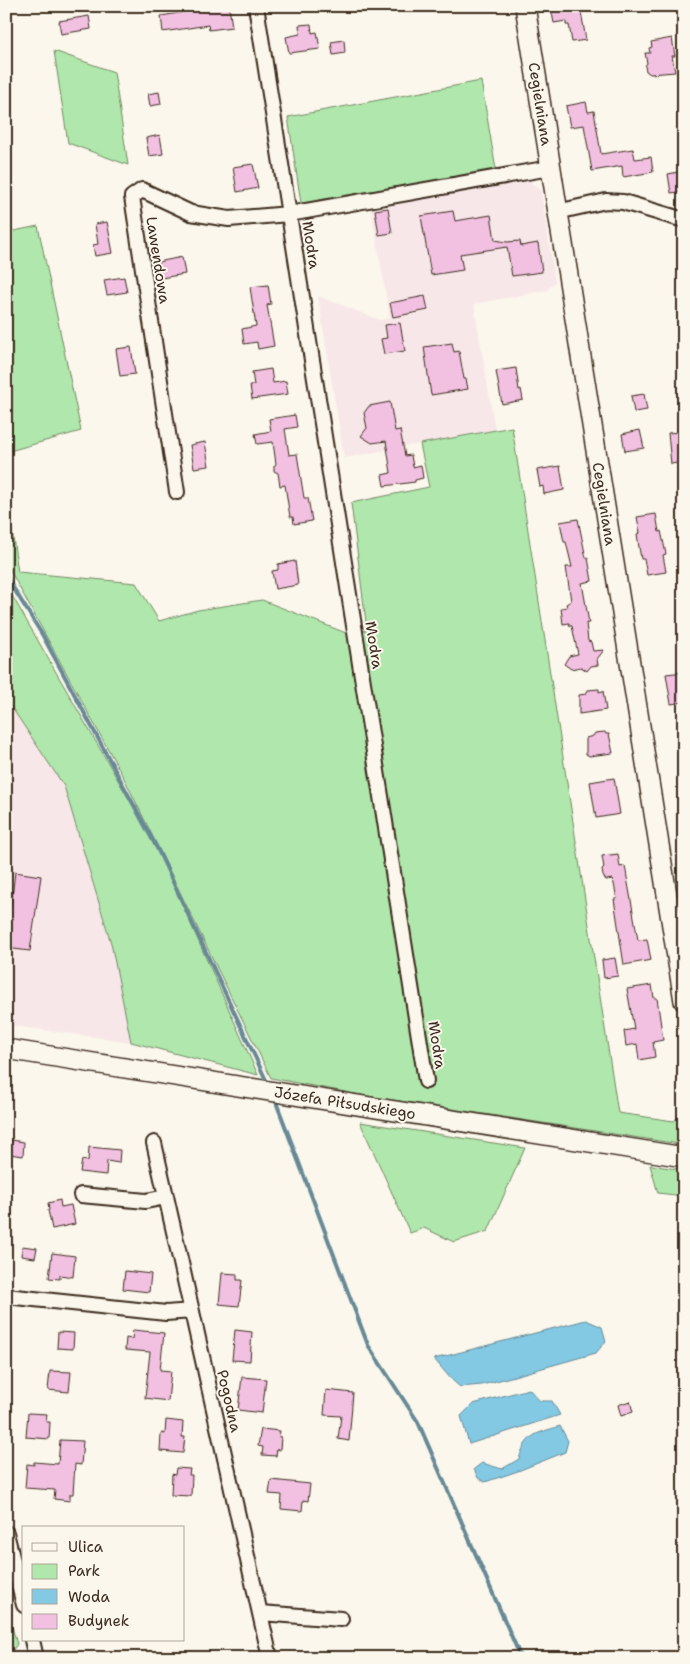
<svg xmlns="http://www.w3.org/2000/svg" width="690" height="1664" viewBox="0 0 690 1664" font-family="'Shantell Sans',sans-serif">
  <rect width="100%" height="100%" fill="#fbf7ec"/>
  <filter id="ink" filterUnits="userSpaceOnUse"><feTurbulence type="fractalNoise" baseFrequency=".02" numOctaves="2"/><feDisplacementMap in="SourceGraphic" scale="10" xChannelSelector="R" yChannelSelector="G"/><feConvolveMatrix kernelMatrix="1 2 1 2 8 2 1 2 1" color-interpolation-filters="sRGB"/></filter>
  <g filter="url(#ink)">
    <path fill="#f8e7e9" d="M529,181L541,191L555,282L547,290L474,304L495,430L344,458L318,296L380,320L390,318L371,209Z
      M6,699L64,786L111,943L131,1042L6,1025Z"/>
    <path fill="#afe7ac" stroke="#758865" d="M54,51L114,72L128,165L68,143Z
      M481,81L496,170L301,203L288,117Z
      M6,222L14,231L38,226L81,431L6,452Z
      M512,427L618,1113L674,1121L684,1111V1142L679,1144L361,1095L271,1078L126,782L6,563V489L18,572L136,583L159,621L198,610L262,600L346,633L367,630L351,503L429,487L420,444Z
      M6,585L157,848L258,1075L131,1042L111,943L64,786L6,699Z
      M360,1122L525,1148L488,1231L454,1242L424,1228L410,1233Z
      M650,1165L684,1170V1196L658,1193Z
      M6,1606L17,1644L8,1657H6Z"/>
    <path fill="#83c9e4" stroke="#668995" d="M586,1320L602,1327L606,1341L596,1353L482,1385L460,1387L451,1379L434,1359Z
      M529,1389L540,1401H552L560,1415L469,1444L461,1416L473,1404Z
      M560,1426L568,1441L565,1452L518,1471L485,1482L478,1478L474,1469L482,1463L502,1469L519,1459C527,1433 536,1434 560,1426Z"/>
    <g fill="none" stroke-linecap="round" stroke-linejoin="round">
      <path stroke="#668995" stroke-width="4" d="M6,576L43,636L157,848L266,1080
        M276,1102L368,1345L418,1422L521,1658"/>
    </g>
    <path fill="#f2c1e2" stroke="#3b2a1e" d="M202,6H229L232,27L209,30L208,25L163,32L161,16L202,9Z
      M559,6H580L586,40L572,42L569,25H566V21L554,23L551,8Z
      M89,16L91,29L61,34L59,21Z
      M311,24L312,33L317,32L320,49L289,53L286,37L300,34L299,25Z
      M672,38L675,56H672L675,72L650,74L646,71L645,66L647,63L645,53H650L649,48L652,47L651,42Z
      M344,40L345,53L333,55L331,42Z
      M159,92L161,104L150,106L148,94Z
      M586,102L588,112L594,111L601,154L633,149L635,159L651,157L653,172L623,177L622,166L592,171L584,125L570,127L566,106Z
      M160,135L163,154L149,156L146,138Z
      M253,164L258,188L237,192L233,167Z
      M684,171V191L671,193L668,174Z
      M388,208L392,233L379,235L375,210Z
      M453,211L455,221L491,215L495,240L507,242L520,241L521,246L538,243L542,272L512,276L507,247L460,254L463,270L431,275L421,216Z
      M107,222L113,253L95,256L93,245L98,244L95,224Z
      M182,257L185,274L161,278L158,262Z
      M124,277L127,292L107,295L104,280Z
      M268,285L271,304L267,305L274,346L258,349L257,342L244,344L242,329L256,326L250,287Z
      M425,296L428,310L393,317L390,303Z
      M400,323L405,351L384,354L381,339L387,338L385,325Z
      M452,343L454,352L459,351L464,379H466L468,389L431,395L424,347Z
      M131,347L135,374L120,376L116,349Z
      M516,368L519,390L521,389L523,400L502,404L496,371Z
      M271,369L273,383L286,381L288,394L252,399L250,385H254L252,372Z
      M644,394L647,410L634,412L631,396Z
      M390,402L395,431L400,430L405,456L411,455L413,467L421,465L423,478L415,480V482L384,486L382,475L391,473L386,441L372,443L361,436L367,428L364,413L369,406Z
      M295,415L297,427L285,429L289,455L297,454L304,498H308L312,521L294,524L293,517H290L285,485L280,486L278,473L274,471V466L276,464L273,442L257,444L255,434L271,431L269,419Z
      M640,430L644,448L625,451L622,434Z
      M680,432L681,437L684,436V462L671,464L668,433Z
      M205,442L209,466L194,468L190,445Z
      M560,466L564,490L544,494L543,486L540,487L537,470Z
      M656,514L659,532L661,531L666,554L663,555L666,572L647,575L644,559H641L639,547L637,534L640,533L637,517Z
      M578,519L586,558H588L592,581L582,583L589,623H586L588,641L591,642L593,651L604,650L597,659L598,665L591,666L587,671L581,667L571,669L564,664L569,656L578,654L572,626H570L569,623L563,624L561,608L567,607L566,604L571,601L566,567H572L566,542H564L560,522Z
      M295,561L298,585L275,589L272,571L278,570V564Z
      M684,672V702L671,704L666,674Z
      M599,689V692L603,691L606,710L579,714V695L586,694L588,690Z
      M605,732L606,734H609L613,753L589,756L586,754V738L593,736L595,733Z
      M614,778L620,814L596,818L590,782Z
      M618,854L620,867L625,866L638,940L647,939L651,960L624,965L614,899H617L613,879L606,880L603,876L602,870L604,868L602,856Z
      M15,872L41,876L30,951L6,948Z
      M615,958L618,976L604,978L602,960Z
      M652,985L654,998H657L663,1040L653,1042L655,1057L639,1060L637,1044L626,1046L624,1031L634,1029L627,989Z
      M11,1140L24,1142L23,1156L9,1154Z
      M89,1147L120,1150L119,1163L107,1161L106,1175L80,1172L82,1160L88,1161Z
      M60,1200L61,1207L71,1205L75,1224L52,1229L48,1210H49L48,1203Z
      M22,1246L37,1248L35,1258L21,1256Z
      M52,1253L75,1256L73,1277L60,1275V1279L49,1278Z
      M125,1271L151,1274L149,1292L123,1289Z
      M222,1273L237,1274V1280H242L239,1306L219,1304Z
      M133,1330L164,1333L160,1370L171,1371L168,1401L145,1398L150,1352L125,1350L126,1338L132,1339Z
      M235,1330L252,1332L250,1361L232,1360Z
      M58,1332L74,1333L73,1349L57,1348Z
      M50,1371L71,1372L69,1392L48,1390Z
      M242,1377L266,1379L262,1413L238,1410Z
      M326,1390L353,1393L349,1441L338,1439L341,1416L324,1415Z
      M630,1401L633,1412L621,1416L618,1405Z
      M28,1413L47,1414L46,1422H50L49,1439L26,1437Z
      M166,1420L183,1422L182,1437H185L183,1453L160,1451L161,1433L165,1434Z
      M261,1429L280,1431L279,1437H281L280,1450L277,1449L276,1456L262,1455L263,1447L258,1446Z
      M60,1440L83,1441L81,1465L75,1464L73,1494H70V1501L54,1499L55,1490L25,1488L27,1464L34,1465V1462L58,1464Z
      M176,1468L190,1469L189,1475H192L191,1496L171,1495L172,1474L175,1475Z
      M271,1480L310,1484L308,1501L303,1500L302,1511L281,1509L282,1495L269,1494Z"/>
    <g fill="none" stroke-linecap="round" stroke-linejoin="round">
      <defs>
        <path id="street" d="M256,6L426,1081
          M557,212L606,201L623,202L684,220
          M177,492L132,197L142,190L191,213L229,219L289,214L550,168
          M154,1143L270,1658
          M81,1195L146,1201L166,1197
          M6,1296L166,1313L192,1311
          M6,1533L24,1605
          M260,1613L341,1619
          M32,1640L36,1658"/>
        <path id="secondary" d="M525,6L684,1001
          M6,1049L684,1157"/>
      </defs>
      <use href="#street" stroke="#3b2a1e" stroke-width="18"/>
      <use href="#secondary" stroke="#3b2a1e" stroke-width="22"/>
      <use href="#street" stroke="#fbf7ec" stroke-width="14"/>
      <use href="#secondary" stroke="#fbf7ec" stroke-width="19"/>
    </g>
  </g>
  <g text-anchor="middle" stroke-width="4" stroke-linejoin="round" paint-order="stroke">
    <g font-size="15" fill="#3b2a1e" stroke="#fbf7ec">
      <text transform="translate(540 104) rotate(81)" y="5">Cegielniana</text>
      <text transform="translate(311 245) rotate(81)" y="5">Modra</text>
      <text transform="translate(158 260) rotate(81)" y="5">Lawendowa</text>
      <text transform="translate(604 504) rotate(81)" y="5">Cegielniana</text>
      <text transform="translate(374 645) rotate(81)" y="5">Modra</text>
      <text transform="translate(437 1045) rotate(81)" y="5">Modra</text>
      <text transform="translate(345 1103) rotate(9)" y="5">Józefa Piłsudskiego</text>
      <text transform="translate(229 1401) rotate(77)" y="5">Pogodna</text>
    </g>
  </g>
  <rect width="690" height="1664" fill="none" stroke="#fbf7ec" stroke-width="25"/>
  <rect x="12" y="12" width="665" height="1639" fill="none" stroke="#3b2a1e" stroke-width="2" filter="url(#ink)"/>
  <rect x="22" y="1526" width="162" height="115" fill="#fbf7ec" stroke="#aea59a"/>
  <rect x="32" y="1543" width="25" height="8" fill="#fbf7ec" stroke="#aea59a"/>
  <text x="68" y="1552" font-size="15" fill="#3b2a1e">Ulica</text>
  <rect x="32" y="1564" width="25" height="15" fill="#afe7ac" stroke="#aea59a"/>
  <text x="68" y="1576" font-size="15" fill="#3b2a1e">Park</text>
  <rect x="32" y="1589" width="25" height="15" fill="#83c9e4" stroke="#aea59a"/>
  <text x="68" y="1602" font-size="15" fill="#3b2a1e">Woda</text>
  <rect x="32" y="1614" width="25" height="15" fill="#f2c1e2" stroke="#aea59a"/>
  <text x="68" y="1626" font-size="15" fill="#3b2a1e">Budynek</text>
</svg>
